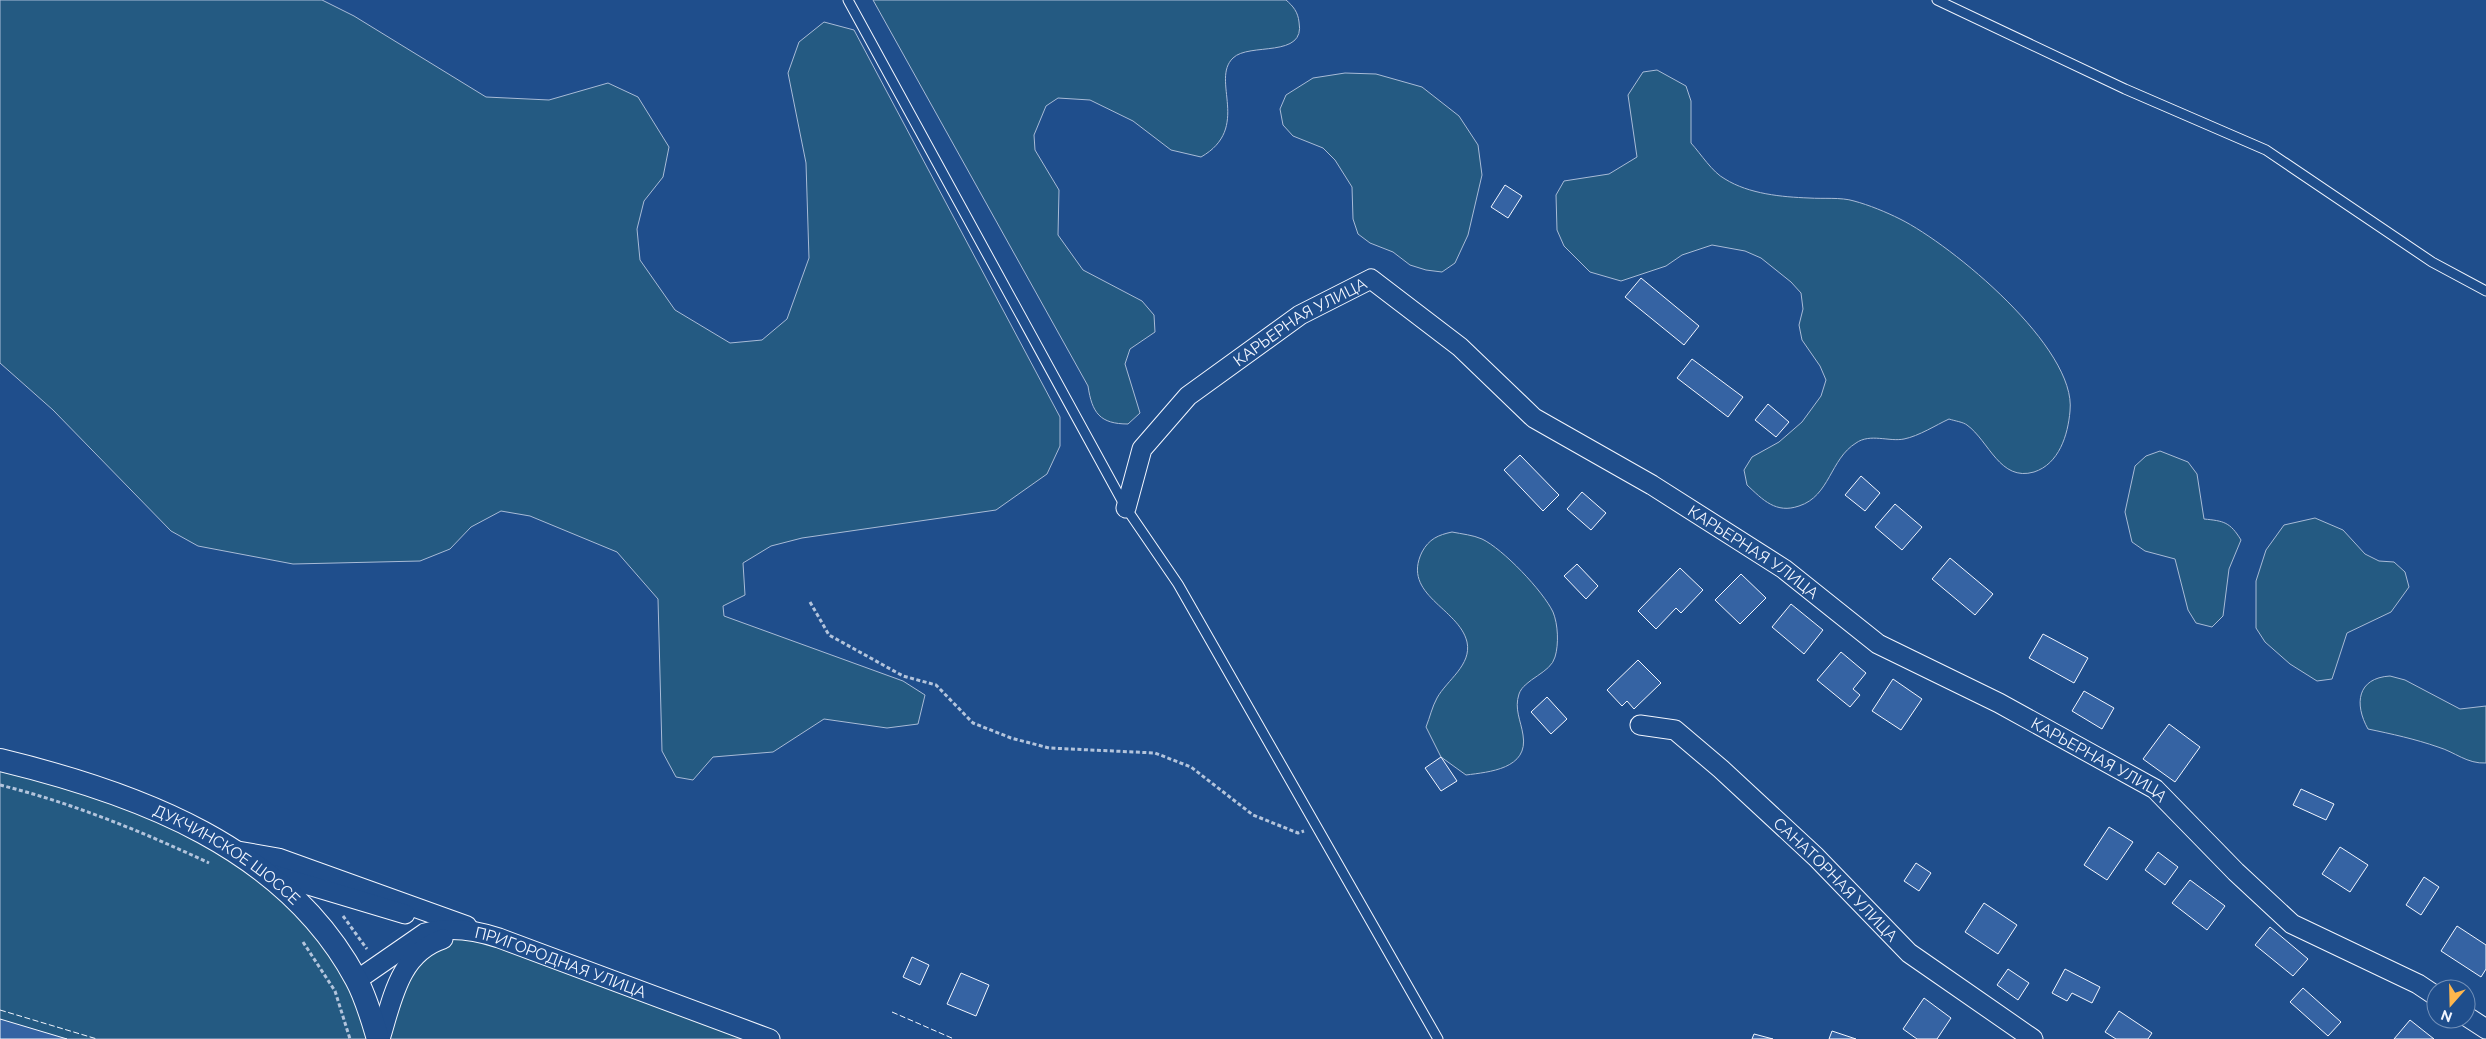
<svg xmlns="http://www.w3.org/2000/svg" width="2486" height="1039" viewBox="0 0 2486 1039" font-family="Raleway,sans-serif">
  <rect width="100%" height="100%" fill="#1f4e8c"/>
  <path fill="#245a82" stroke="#a8bbd7" d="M0,0H322L354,16L486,97L549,100L608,83L638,97L669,147L663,177L644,201L637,229L640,260L675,310L730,343L762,340L787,319L809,258L806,163L788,73L799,42L824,22L854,30L1060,417V446L1047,474L996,510L802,538L771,546L743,563L745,595L723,606L724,616L903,681L925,695L918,724L887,728L824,719L773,752L713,757L693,780L676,777L662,751L658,599L617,552L530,516L501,511L471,527L450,549L420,561L293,564L198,546L171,531L53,410L0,363Z
    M873,0H1286C1293,6 1298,12 1299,22C1306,59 1249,42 1233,58C1210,80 1252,128 1201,157L1171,150L1133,121L1090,100L1058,98L1046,106L1034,135L1035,150L1059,190L1058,235L1083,270L1142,301L1154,315L1155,332L1130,349L1125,364L1140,413L1128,424C1100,424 1092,413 1088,386Z
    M1657,70L1686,86L1691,101V143C1701,154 1712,172 1725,179C1749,194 1782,197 1809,198C1823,199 1841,197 1854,201C1869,205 1886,212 1900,219C1952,245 2077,348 2070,411C2068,435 2059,464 2034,472C2000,482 1989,441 1967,425C1963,422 1955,421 1949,419C1936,425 1919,436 1904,439C1889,442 1870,433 1856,443C1830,459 1830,496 1799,506C1776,514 1763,500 1747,485L1744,470L1752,457L1779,442L1802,422L1821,396L1826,380L1820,366L1802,340L1799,325L1803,309L1801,293L1791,282L1761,258L1745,251L1712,245L1682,255L1666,266L1621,281L1590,272L1564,246L1557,230L1556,195L1564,181L1609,174L1637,157L1628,95L1643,72Z
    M1345,73L1376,74L1422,87L1459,116L1478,145L1482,175L1468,235L1455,263L1442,272L1426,270L1410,265L1393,252L1370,243L1358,234L1353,219L1352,187L1335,160L1323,148L1293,136L1283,125L1280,109L1286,95L1313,78Z
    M2160,451L2188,462L2197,474L2204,519C2224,521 2230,522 2241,540L2229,569L2223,616L2212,627L2196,623L2188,610L2175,559L2145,551L2132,542L2125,512L2135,466L2146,456Z
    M2315,518L2343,530L2365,554L2379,561L2394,562L2405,572L2409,587L2391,612L2347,633L2332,679L2317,681L2290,664L2265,642L2256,628V581L2266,550L2284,525Z
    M1452,532C1462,534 1473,535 1482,539C1503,549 1543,591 1553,612C1558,624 1559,644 1555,657C1551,673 1524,679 1519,694C1514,709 1521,721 1523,735C1529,769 1489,772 1466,775L1441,757L1426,727C1430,717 1432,707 1437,698C1447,680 1472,665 1467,642C1459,608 1401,595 1422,552C1429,539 1438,535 1452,532Z
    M2390,676L2405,680L2460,709L2486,706V763C2467,764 2455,752 2438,747C2415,739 2392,734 2368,729C2354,704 2357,678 2390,676Z
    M0,762L238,851L314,918L378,1039H0Z
    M484,933L770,1039H380L398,981L439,941Z"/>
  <path fill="#3563a3" stroke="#f2f6ff" d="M1505,185L1522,196L1508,218L1491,207Z
    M1641,278L1699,326L1684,345L1625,297Z
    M1692,359L1743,397L1728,417L1677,378Z
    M1768,404L1789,422L1776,437L1755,420Z
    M1520,455L1559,495L1543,511L1504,470Z
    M1861,476L1880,493L1865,511L1845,495Z
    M1582,492L1606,513L1591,530L1567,509Z
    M1895,504L1922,527L1902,550L1875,527Z
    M1950,558L1993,594L1975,615L1932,579Z
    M1577,564L1598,586L1586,599L1564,576Z
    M1680,568L1703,590L1681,613L1676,608L1656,629L1638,611Z
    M1741,574L1766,598L1740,624L1715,600Z
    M1791,604L1823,630L1804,654L1772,627Z
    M2043,634L2088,658L2074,683L2029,658Z
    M1841,652L1866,673L1853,689L1860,695L1850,707L1817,680Z
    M1638,660L1661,683L1634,709L1627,701L1622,706L1607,690Z
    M1893,679L1922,699L1901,730L1872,711Z
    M2084,691L2114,708L2102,729L2072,711Z
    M1547,697L1567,719L1551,734L1531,712Z
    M2169,724L2200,747L2175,782L2143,759Z
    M1441,757L1457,781L1441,791L1425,768Z
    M2301,789L2334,804L2326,820L2293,805Z
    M2109,827L2133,842L2107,880L2084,865Z
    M2340,847L2368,865L2350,892L2322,874Z
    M2158,852L2178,867L2165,885L2145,870Z
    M1916,863L1931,873L1919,891L1904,881Z
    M2424,877L2439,887L2421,915L2406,905Z
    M2190,880L2225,906L2207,930L2172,903Z
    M1984,903L2017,925L1998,954L1965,932Z
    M2457,926L2486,945V969L2481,977L2441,951Z
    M2270,927L2308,959L2293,976L2255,945Z
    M912,957L929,965L920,985L903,977Z
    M2008,969L2029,983L2018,1000L1997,985Z
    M2065,969L2100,987L2092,1003L2072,993L2067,1001L2052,993Z
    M961,973L989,985L976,1016L947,1004Z
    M2303,988L2341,1022L2328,1036L2290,1002Z
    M1924,998L1951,1018L1937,1039H1917L1903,1029Z
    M2119,1011L2152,1033L2148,1039H2116L2105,1032Z
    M0,1019L67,1039H0Z
    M2410,1020L2434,1039H2394Z
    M1832,1031L1856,1039H1829Z
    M1754,1034L1773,1039H1752Z"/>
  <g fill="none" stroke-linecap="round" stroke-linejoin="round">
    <defs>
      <path id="service" d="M848,0L1126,508L1178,584L1438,1039
        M1937,0L2125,89L2266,150L2432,262L2486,291"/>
      <g id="minor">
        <path id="s1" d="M1126,508L1142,449L1188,396L1300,315L1371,279L1460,347L1534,418L1652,485L1784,569L1878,644L1999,703L2155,789L2236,872L2292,924L2418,984L2436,996"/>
        <path id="s2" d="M1640,725L1675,730L1721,769L1816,857L1909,953L2033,1039"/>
        <path d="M238,851L278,858L467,926"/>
        <path d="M268,873L405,914"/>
        <path id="s3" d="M357,980L425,933C450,926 475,930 499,938L770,1039"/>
        <path d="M2466,1016L2486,1029"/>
        <path d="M380,1039C392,1001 399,953 443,939"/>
      </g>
      <g id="tertiary">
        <path id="s4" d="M0,760C137,793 285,847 356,979C366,997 372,1019 378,1039"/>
      </g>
    </defs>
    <use href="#service" stroke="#f2f6ff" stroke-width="11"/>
    <use href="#minor" stroke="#f2f6ff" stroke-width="21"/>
    <use href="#tertiary" stroke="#f2f6ff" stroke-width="24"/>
    <path stroke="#b3c4dc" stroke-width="3" stroke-dasharray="4 2.5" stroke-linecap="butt" d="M810,602L829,635L903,676L936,685L973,723L1011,738L1049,748L1155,753L1191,767L1253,815L1298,833L1304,831
      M0,785C72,803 141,831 209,863
      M343,916L367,949
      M303,942L335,991L350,1039"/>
    <use href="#service" stroke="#1f4e8c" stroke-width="9"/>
    <use href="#minor" stroke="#1f4e8c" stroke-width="19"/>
    <use href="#tertiary" stroke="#1f4e8c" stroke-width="22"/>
    <path stroke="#f2f6ff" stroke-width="1" stroke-dasharray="6 2.5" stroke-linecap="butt" d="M0,1010L97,1039
      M892,1012L954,1039"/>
  </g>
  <g text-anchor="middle" stroke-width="4" stroke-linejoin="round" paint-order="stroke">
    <g font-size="16" fill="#f2f6ff" stroke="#1f4e8c">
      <text dy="6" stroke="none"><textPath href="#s1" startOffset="266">КАРЬЕРНАЯ УЛИЦА</textPath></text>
      <text dy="6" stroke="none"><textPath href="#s1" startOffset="821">КАРЬЕРНАЯ УЛИЦА</textPath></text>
      <text dy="6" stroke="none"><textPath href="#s1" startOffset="1226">КАРЬЕРНАЯ УЛИЦА</textPath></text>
      <text dy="6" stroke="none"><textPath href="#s4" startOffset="248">ДУКЧИНСКОЕ ШОССЕ</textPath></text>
      <text dy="6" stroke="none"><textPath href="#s2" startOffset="255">САНАТОРНАЯ УЛИЦА</textPath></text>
      <text dy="6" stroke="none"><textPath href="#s3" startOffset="224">ПРИГОРОДНАЯ УЛИЦА</textPath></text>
    </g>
  </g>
  <g transform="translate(2451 1004) rotate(200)"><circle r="24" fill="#1f4e8c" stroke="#7391ba"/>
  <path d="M0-4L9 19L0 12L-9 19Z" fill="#ffb74d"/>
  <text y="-8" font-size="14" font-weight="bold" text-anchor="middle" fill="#f2f6ff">N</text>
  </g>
</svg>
